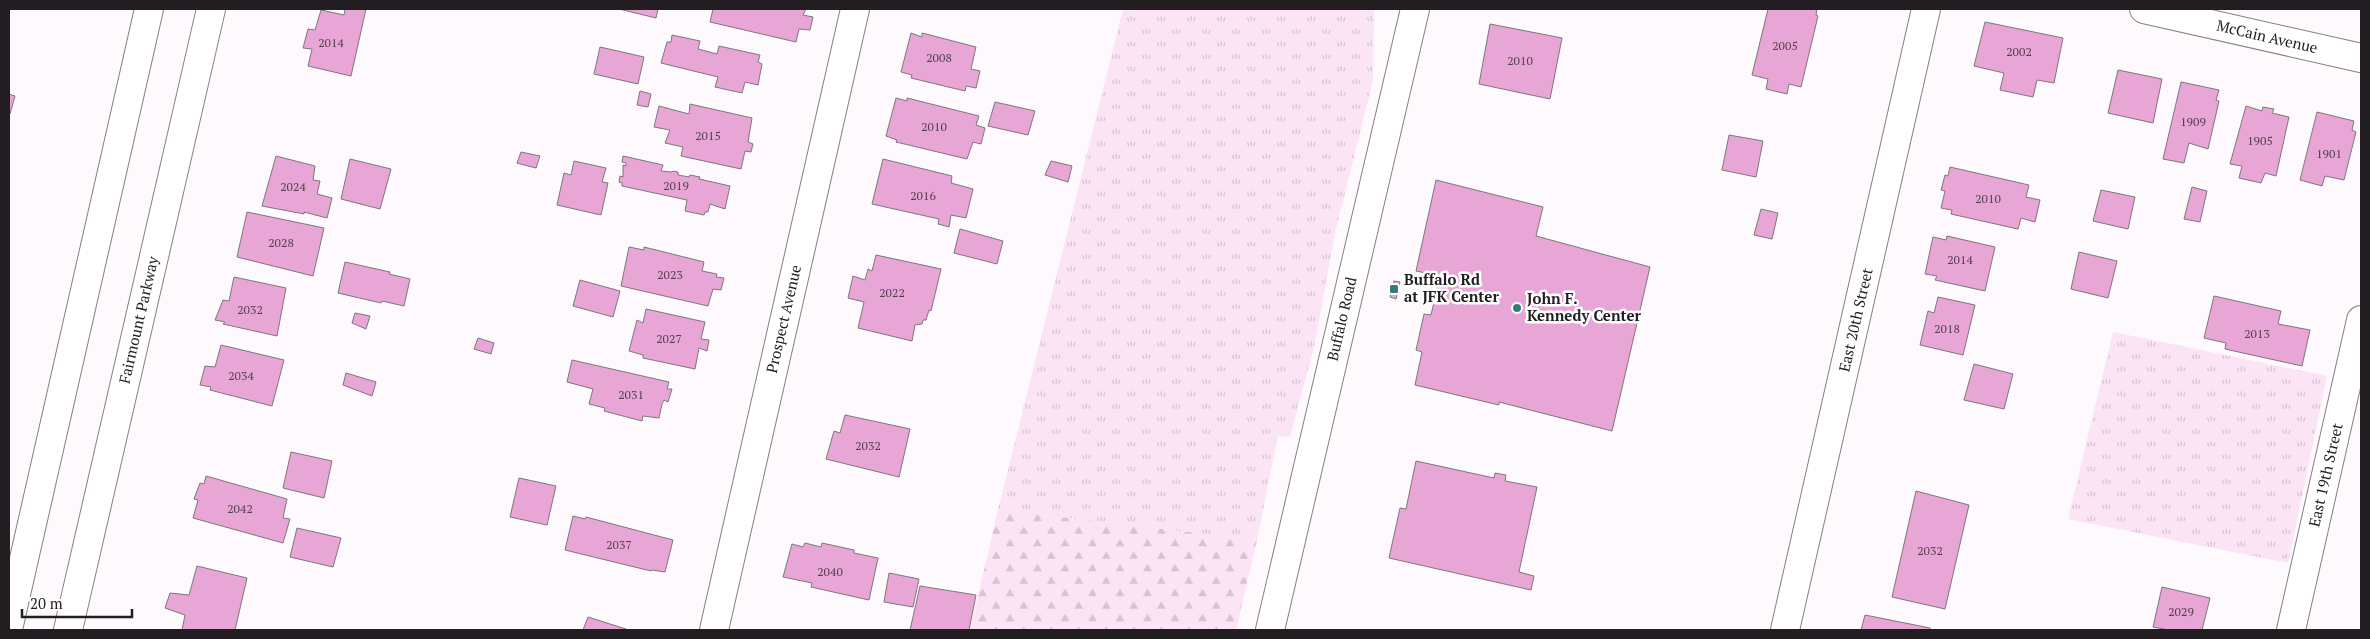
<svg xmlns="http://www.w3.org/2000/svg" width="2370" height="639" viewBox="0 0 2370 639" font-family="'PT Serif',serif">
  <defs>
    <pattern id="grass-tufts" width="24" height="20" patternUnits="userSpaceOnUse" patternTransform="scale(1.25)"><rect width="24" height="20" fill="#fbe4f4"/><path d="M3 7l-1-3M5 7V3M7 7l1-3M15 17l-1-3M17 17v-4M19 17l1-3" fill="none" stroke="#d7c3d1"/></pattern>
    <pattern id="forest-firs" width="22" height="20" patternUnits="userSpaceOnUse" patternTransform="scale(1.25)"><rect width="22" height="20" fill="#fbe4f4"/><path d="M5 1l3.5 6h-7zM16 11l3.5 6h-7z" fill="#d7c3d1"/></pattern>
  </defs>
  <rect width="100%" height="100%" fill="#fef9fc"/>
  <path fill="url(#grass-tufts)" d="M1123,9H1374L1373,80L1335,233L1315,343L1290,437L1278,436L1257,540L998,510Z
    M2113,332L2327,376L2288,563L2068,519Z"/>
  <path fill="url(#forest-firs)" d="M998,510L1257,540L1236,630H970Z"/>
  <path fill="#e7a6d5" stroke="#7f757c" d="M345,9H366L351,76L308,66L312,49L303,48L308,29L315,30L321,10L344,15Z
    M619,9H658L656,18Z
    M713,9H806L803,15L813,17L810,30L799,29L796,42L710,22Z
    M1768,9H1817L1816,15L1818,16L1801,87L1789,84L1787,94L1766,89L1768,79L1752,75Z
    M1985,22L2063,38L2054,83L2037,80L2033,97L2000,90L2004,73L1974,66Z
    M1490,24L1562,38L1550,99L1479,84Z
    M911,33L922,37V33L976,47L971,69L980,71L976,88L966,86L965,91L911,78L912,75L901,72Z
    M672,35L700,41L698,49L717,54L719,46L760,55L758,62L762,64L758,85L745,82L742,93L715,87L718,77L661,63L667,42H671Z
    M600,47L644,57L638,84L594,74Z
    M2118,70L2162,79L2153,123L2108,113Z
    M2181,82L2219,90L2216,100L2219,101L2208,149L2189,143L2184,163L2163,159Z
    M640,91L651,94L648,107L637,105Z
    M9,94L15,96L10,114L9,113Z
    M896,98L907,101V98L979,116L976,125L985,128L981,144L973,142L967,159L896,142L897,140L886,136Z
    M995,102L1035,111L1028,135L988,126Z
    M690,104L752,118L748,142L753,144L751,152L745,151L741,169L681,156L683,147L665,143L670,130L654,127L659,106L689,114Z
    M2246,106L2262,111L2263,107L2274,109L2272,113L2289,117L2276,176L2265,173L2261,183L2239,178L2242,166L2230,164Z
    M2317,112L2354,121L2352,130L2356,132L2344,180L2325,176L2322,186L2300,180Z
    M1729,135L1763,141L1756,177L1722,170Z
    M521,152L540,156L536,168L517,163Z
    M276,156L315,166L313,180L320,181L317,194L332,198L327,218L304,212V214L262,206Z
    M623,156L663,165L661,171L672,172L673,171L678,172V175L689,177L690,175L700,177L699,179L730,186L725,209L710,204L708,212H705L704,215L685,211L687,200L622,186V183L619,182L620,176L623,177V165L626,166V163L622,162Z
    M350,159L391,169L380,209L341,199Z
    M883,159L952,176L951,183L973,189L966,218L951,215L949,227L938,224L939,219L872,204Z
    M574,161L606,168L602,182L608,183L601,215L557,205L564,173L571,175Z
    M1051,161L1072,166L1068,182L1045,175Z
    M1950,167L2029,185L2026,197L2040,200L2035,222L2021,218L2018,229L1951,214L1952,210L1941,208L1945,191L1941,190L1945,175L1948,176Z
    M1436,180L1543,207L1536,236L1650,267L1612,431L1499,402V405L1415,385L1422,352L1416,350L1424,314L1431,315L1440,276L1416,271Z
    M2192,187L2207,191L2200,222L2184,219Z
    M2101,190L2135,197L2128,229L2093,221Z
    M1761,209L1778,213L1772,239L1754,235Z
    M247,212L324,228L313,276L237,257Z
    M960,229L1003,241L997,264L954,253Z
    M1947,236L1995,247L1985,291L1935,280L1937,276L1925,274L1933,237L1946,240Z
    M629,247L644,250V247L704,262L702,271L717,274L716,277L724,278L721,290L713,289L708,306L621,286Z
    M2079,252L2117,261L2108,298L2071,289Z
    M876,255L941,269L931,311L929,310L926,320H923L922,324L915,325L912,341L858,328L864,302L848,298L853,276L865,280L868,269L872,271Z
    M345,262L390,272L389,274L410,279L404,306L382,301L381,303L338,293Z
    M234,277L286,288L277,336L223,324L225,322L215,320L223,300L229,301Z
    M580,280L620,291L613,317L573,306Z
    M1394,281L1400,282L1396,299L1390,297Z
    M2214,296L2281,311L2278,324L2310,330L2302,366L2225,349L2226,343L2204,338Z
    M1938,297L1975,305L1963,355L1920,345L1928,311L1934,313Z
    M646,309L705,322L701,339L709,340L707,351L699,348L695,369L643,358V355L629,351L637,320L643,323Z
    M355,313L370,316L366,329L352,323Z
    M478,338L494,343L491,354L474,349Z
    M221,345L284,360L272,406L210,390L211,387L200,385L205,366L215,367Z
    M572,360L669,382L667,389H672L668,402L664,400L662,404L659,418L643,416L642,421L604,411L605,408L589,404L593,389L567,382Z
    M1974,364L2013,374L2004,409L1964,400Z
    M346,373L376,382L372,396L343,385Z
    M845,415L910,429L899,477L826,459L834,431L840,433Z
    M291,452L332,461L324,498L283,488Z
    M1416,461L1494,478L1495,473L1506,475L1505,481L1537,487L1519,572L1534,576L1531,590L1389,558L1400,508L1406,509Z
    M206,476L287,499L283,518L290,519L283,543L193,518L198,500L194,499L200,483L204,484Z
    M519,478L556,486L547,525L510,517Z
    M1916,491L1969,505L1945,609L1892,597Z
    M573,516L585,519L586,517L673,540L665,572L652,570L651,571L565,550Z
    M297,528L341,538L333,567L290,557Z
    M805,543L821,547L822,543L854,550V553L878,558L869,600L811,587L812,583L783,577L792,544L803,547Z
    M197,566L247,578L235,630H182L185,615L165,608L170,593L189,595Z
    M889,573L919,579L913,607L884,602Z
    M920,586L976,595L969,630H910Z
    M2162,587L2210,598L2202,630H2169L2153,627Z
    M1865,615L1930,628L1931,630H1861Z
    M588,617L629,630H583Z"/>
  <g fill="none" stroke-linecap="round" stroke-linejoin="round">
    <defs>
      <path id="street" d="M2144,9L2361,58
        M714,630L855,9
        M1785,630L1926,9
        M2291,630L2361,320"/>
      <path id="secondary" d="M9,625L149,9
        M68,630L211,9"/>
      <path id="primary" d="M1270,630L1415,9"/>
    </defs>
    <use href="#street" stroke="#887e85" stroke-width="30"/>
    <use href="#secondary" stroke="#887e85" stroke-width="30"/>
    <use href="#primary" stroke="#887e85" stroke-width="30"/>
    <use href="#street" stroke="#fff" stroke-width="28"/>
    <use href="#secondary" stroke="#fff" stroke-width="28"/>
    <use href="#primary" stroke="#fff" stroke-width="28"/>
  </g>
  <g fill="#337c79" stroke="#fff" stroke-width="2">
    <rect x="1389" y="284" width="10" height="10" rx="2.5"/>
    <circle cx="1517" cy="308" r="5"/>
  </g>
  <g text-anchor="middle" stroke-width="5" stroke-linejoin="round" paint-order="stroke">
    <g font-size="12" fill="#523f4d">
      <text x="331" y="47">2014</text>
      <text x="1785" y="50">2005</text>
      <text x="2019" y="56">2002</text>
      <text x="939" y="62">2008</text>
      <text x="1520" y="65">2010</text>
      <text x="2193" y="126">1909</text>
      <text x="934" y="131">2010</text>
      <text x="708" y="140">2015</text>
      <text x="2260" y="145">1905</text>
      <text x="2329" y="158">1901</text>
      <text x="676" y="190">2019</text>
      <text x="293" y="191">2024</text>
      <text x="923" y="200">2016</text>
      <text x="1988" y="203">2010</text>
      <text x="281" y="247">2028</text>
      <text x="1960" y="264">2014</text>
      <text x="670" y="279">2023</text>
      <text x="892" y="297">2022</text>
      <text x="250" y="314">2032</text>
      <text x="1947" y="333">2018</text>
      <text x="2257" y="338">2013</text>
      <text x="669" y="343">2027</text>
      <text x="241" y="380">2034</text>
      <text x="631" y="399">2031</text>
      <text x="868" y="450">2032</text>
      <text x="240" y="513">2042</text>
      <text x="619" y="549">2037</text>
      <text x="1930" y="555">2032</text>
      <text x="830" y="576">2040</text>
      <text x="2181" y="616">2029</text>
    </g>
    <g font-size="15" fill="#211d20" stroke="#fff">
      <text transform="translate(2267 37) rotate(13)" y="5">McCain Avenue</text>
      <text transform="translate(784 319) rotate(-77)" y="5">Prospect Avenue</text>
      <text transform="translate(1342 319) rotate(-77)" y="5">Buffalo Road</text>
      <text transform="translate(139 320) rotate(-77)" y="5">Fairmount Parkway</text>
      <text transform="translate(1856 320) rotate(-77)" y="5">East 20th Street</text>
      <text transform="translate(2326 475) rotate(-77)" y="5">East 19th Street</text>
    </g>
    <g font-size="15" font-weight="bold" fill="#211d20" stroke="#fff" text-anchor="start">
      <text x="1404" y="285">Buffalo Rd<tspan x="1404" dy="17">at JFK Center</tspan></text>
      <text x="1527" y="304">John F.<tspan x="1527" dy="17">Kennedy Center</tspan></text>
    </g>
  </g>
  <rect width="2370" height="639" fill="none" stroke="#211d20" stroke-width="20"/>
  <path d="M22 609v8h110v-8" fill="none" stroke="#211d20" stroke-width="2.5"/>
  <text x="30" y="609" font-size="15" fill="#211d20" stroke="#ffffff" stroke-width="4" paint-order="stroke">20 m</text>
</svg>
